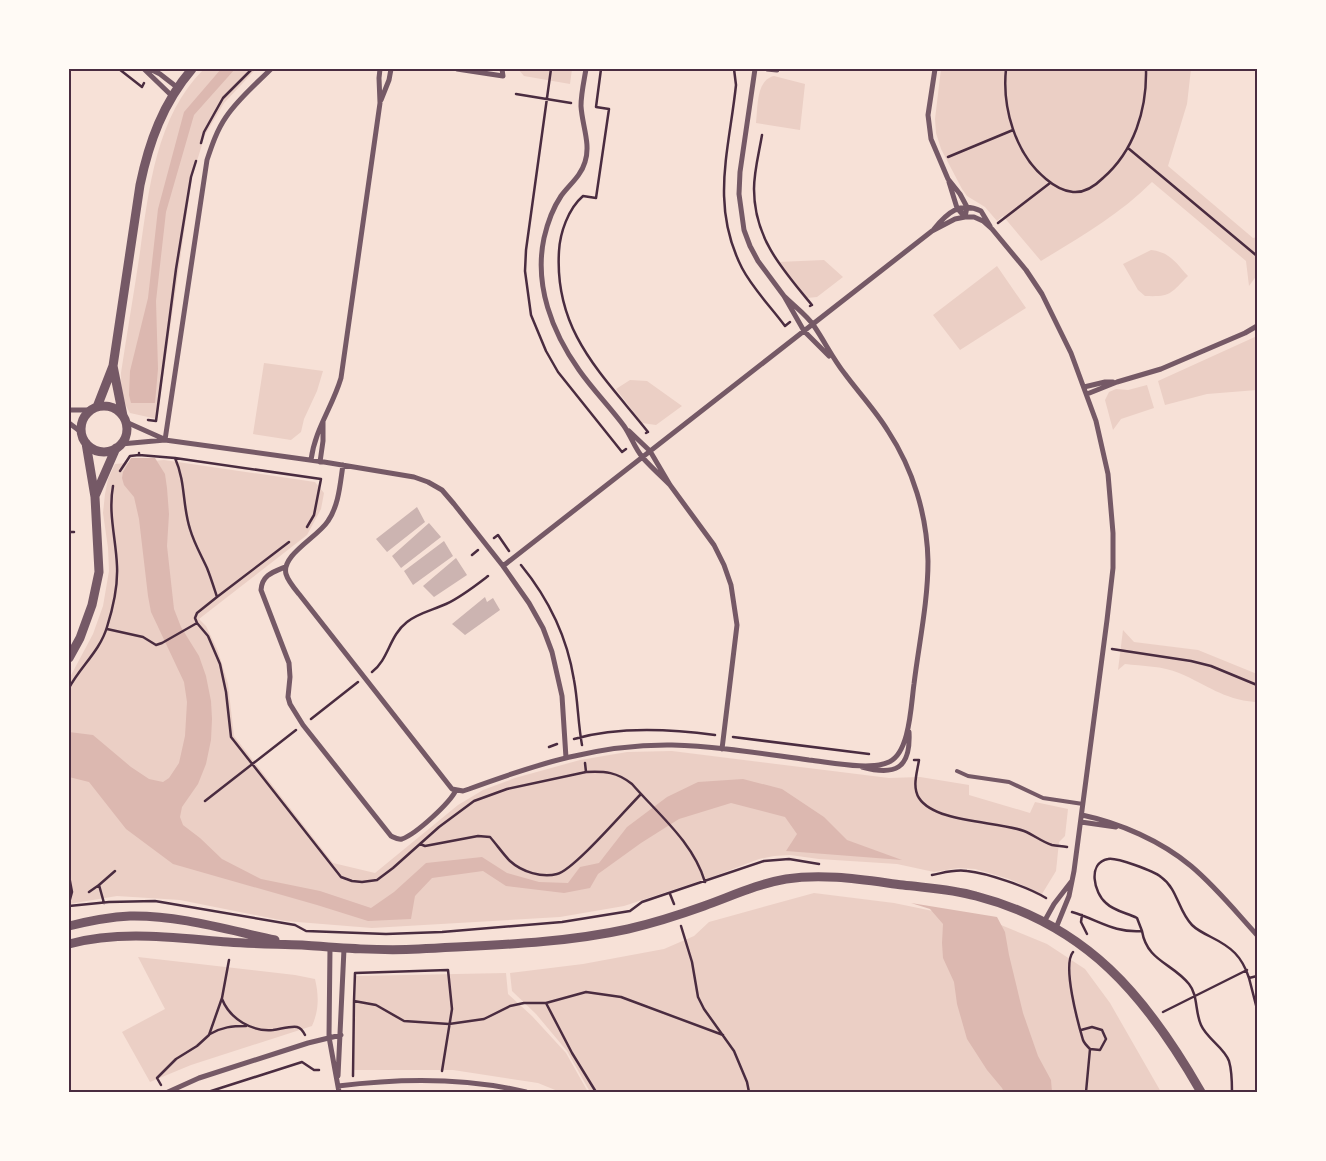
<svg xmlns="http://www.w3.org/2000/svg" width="1326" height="1161" viewBox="0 0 1326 1161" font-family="'Asap Condensed',sans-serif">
  <rect width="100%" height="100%" fill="#f7e1d7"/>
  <path fill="#ebcfc5" d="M204,69H256L224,103L205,135L192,177L157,419L130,413C122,400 121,388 121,373C127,333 134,293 140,252C149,189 156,116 204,69Z
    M518,69H572L570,84L524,76Z
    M941,69H1191L1187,104L1168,166L1253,238L1257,237V275L1249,286L1246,261L1152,182C1119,215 1080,237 1041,261L1003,216L997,221L985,207L967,196L962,189L941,149L936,133L935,119Z
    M774,76L805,84L800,130L756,123C758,107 756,80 774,76Z
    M1151,250C1170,252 1176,263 1188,276C1170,294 1171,297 1145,296L1138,290L1123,264Z
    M824,260L843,277L817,297L807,298L778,262Z
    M997,266L1026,308L960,350L933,315Z
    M1257,336V390L1207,394L1165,405L1158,381Z
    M264,363L323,371L317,391L304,419L301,432L291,440L253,434Z
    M630,380L647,381L682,406L656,425L642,423L616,389Z
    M1147,385L1154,408L1121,419L1113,430L1105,400L1109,392L1116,389L1128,390Z
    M164,460L315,482L324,493L321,509L307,535L199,619L206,626L218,651L228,684L234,736L333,863L375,873L458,805L483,790L515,778L580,760L627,752L672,751L889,778L920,777L969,785V795L1030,813L1035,802L1068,809L1065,836L1059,842L1056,871L1042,894L1009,879L975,869L958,868L934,872L897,864L819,859L790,855L774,856L759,859L712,877L624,906L560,917L372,928L285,921L180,900L117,896L69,904V679L93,634L103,606L109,571L108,548L103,513L105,494L108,479L115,464Z
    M1123,630L1134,642L1198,650L1257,674L1255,702C1222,699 1208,685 1179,673C1163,666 1142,666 1125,664L1118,670Z
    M814,893L894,903L1001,925L1047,944L1085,969L1110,1003L1161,1092H590L567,1051L536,1014L512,991L510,973L583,964L664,949L694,936L709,922Z
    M138,957L295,975L315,979C319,996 319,1010 312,1026L191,1065L150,1082L122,1032L165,1009Z
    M506,973L508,994L532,1016L566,1053L588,1092H560L538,1083L453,1070H354L356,976Z"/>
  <path fill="#dcb8b0" d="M221,69H235L194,115L166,212L156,301L158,369L155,403H131L129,395L130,371L148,298L158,209L184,112Z
    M131,458H155L165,474L167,488L169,514L167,546L174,609L181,627L199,656L206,676L211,701L212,719L211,740L206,764L198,784L182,807L180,817L183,825L200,838L222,859L261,879L320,891L371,908L394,892L426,863L482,857L507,873L539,882L568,883L580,867L599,863L627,827L667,797L698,782L743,779L782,789L824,817L847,840L902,860L786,851L797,834L785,817L731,803L679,819L641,843L598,874L590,888L564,893L506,886L483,871L432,878L415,896L411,919L368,921L317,905L173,864L126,829L89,782L69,777V732L93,735L131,767L149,779L163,782L169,778L179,763L185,736L187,702L184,682L151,612L148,596L139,519L134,497L124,485L122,478L123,472Z
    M911,903L997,917L1005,932L1009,955L1023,1013L1038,1056L1051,1080L1052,1092H1004L1002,1088L987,1070L967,1039L957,1004L954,982L943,958L942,943L943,924L930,909Z"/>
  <path fill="#ccb4b1" d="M417,507L425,522L387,552L376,539Z
    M429,523L441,537L401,568L392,556Z
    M444,541L453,556L413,585L404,571Z
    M456,558L467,575L434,597L423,586Z
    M485,597L487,602L493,598L500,610L465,635L452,624Z"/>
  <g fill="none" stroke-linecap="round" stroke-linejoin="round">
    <path stroke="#4a2c40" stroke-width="2.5" d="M119,69L142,87L144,83
      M551,69L526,250L525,271L531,315L546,351L558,372L622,452L626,449
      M734,69L736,85C729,151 710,205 742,268C753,289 771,307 785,326L790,322
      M1006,69C1002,107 1015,154 1046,179C1053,185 1062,191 1073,192C1084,193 1095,186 1103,178C1134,151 1147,110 1146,69
      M516,94L571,103
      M596,107L609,109L596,198L583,196C568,209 560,233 559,251C554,332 602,374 648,432L646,433
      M596,107L601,69
      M762,135C759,153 754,171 754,189C754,238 782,269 812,305L810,306
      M201,143L204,132L223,98L252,69
      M1128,148L1257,256
      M948,157L1013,130
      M998,223L1050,183
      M148,420L156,421L176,269L191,177L196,161
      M139,455L175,458L321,479L314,515L307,527
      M175,458C186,483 182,504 190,529C194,543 201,555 207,568C211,578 214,588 217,597L197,613L195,618L197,623L208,636L220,664L226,692L231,737L341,877L352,881L362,882L377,880L393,868L439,827L474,801L507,789L586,772L585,763
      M120,471L130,456L139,455V453
      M69,532H74
      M494,538L498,535L509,551
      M472,555L478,550
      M521,565C548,598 567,636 574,680C578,701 578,724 582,745
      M217,597L289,542
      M107,629L143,637L156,645L162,643L197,623
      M1112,649L1191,661L1211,666L1257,685
      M372,672C389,659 389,636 407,622C418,613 433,610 446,604C461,597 475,586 488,576
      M69,688C80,667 100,651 107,627C113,608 118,586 117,566C116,539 108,513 113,486
      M311,719L358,682
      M733,737L869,754
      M574,739C619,726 670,729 715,735
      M549,747L557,744
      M914,760H919C917,773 912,787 919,798C935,823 998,821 1024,831C1034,835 1042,842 1052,845C1057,846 1062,846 1067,847
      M586,772C605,771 617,772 632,784C658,814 693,842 705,882
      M205,801L296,730
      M420,844L425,846L478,836L490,837C497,845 503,854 510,861C522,872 542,878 557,874C573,871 626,809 641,794
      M932,875C943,873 954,869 967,871C987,873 1028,887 1046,898
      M69,876L72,892L69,903
      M99,885L115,871
      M89,892L99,885L104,903
      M670,894L674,904
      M69,906L109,902L155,901L295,925L306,931L386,934L442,932L562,922L630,911L642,902L764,861L789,859L819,864
      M1072,912C1099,920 1113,933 1142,931C1147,961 1172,963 1189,984C1198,995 1195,1012 1201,1025C1207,1039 1224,1047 1229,1061C1232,1071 1232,1082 1232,1092
      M1082,915L1081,922L1087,934
      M681,926L692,962L698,997L704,1009L734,1051L747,1082L749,1092
      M1142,931L1137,918C1127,913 1114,911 1106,903C1094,893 1087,863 1108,859C1116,857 1154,871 1161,877C1178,889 1178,911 1192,925C1197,930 1205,934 1211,937C1231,947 1242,956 1249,978L1257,976
      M1073,952C1062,965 1078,1023 1083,1040C1084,1043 1087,1046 1090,1049L1100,1050L1106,1039L1102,1030L1092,1027L1081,1030
      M1249,978L1257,1009
      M222,999C230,1019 252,1032 273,1030C281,1029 290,1026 297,1027C301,1028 303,1031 305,1035
      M354,1001L355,973L448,970L452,1009L442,1071
      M546,1003L572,1053L596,1092
      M1163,1012L1247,970
      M210,1034C222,1027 232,1026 246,1026
      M353,1076L354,1001L376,1005L404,1021L449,1024L484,1019L510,1006L524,1003H546L586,992L621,997L723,1035
      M161,1085L157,1078L176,1059L197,1046L209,1035L222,998L229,960
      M208,1092L302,1062L314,1070H319
      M1086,1092L1090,1049"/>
    <path stroke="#755966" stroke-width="4" d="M957,771L968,776L1009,782L1043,798L1083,804"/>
    <path stroke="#755966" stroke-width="5" d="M144,69L172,96
      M150,69L160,74L178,88
      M457,69L503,76L502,69
      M586,69C584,81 581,94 581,106C582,125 591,144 585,162C581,176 569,185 561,196C553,208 547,225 544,238C534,285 552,332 579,370C593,390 610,407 624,426C631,436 635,449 643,458C652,468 661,476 670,485
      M755,69L740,172L739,194L744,230L750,246L758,261L784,296L804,331L829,356
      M767,69L777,70
      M935,69L928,115L931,139L948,179L960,194L967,207L965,217
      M381,100L389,80L391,69
      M949,182L957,208L965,217
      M934,229C947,213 960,201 981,211L990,226
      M1084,387L1105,382H1113
      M1087,394L1117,382L1161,369L1245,333L1257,326
      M69,410H90
      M126,422L164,439
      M69,423L81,432
      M629,431L650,451L670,485L714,545L724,565L731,585L737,625L722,749
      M165,440L207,160C212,145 217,130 226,117C238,99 256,84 271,69
      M121,444L165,440L324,462L414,477L428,482L442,490L454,504L503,566L529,603L543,628L552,652L562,696L566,758
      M311,460C315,429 332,408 341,378L380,103L379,78L380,69
      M320,462L323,441V422
      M343,465C340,484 339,505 328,521C318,537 281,555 286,574C288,581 294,588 299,594L452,789L463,791L469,789C537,764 599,744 672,745C718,746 764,754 809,760C829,762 871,771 889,762C910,753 911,704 914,684C919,643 928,602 928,561C927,515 913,469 888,431C876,411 859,393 845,374C833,359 825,342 814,326C807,315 794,306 784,296
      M503,566L932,231L955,219L965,217H974L983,221L992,229L1026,270L1042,294L1071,353L1096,421L1108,474L1113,533V568L1107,620L1074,871L1069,896L1056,928
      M285,567C273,572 262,575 261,590L289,663L290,677L288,697L290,704L303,725L391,836C395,838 398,840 402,839C416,834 450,803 456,790
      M862,767C895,776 911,769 909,732
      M1082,815C1120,823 1161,841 1191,866C1216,887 1236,912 1257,935
      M1081,822L1116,827
      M1044,922L1054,904L1071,882
      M330,948L329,1037L339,1092
      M338,1076L344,949
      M338,1086C401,1078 464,1077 526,1092
      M168,1092L199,1078L308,1043L341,1035"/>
    <path stroke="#755966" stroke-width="9" d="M113,366L123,416
      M81 429a23 23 0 1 1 46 0a23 23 0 1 1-46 0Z
      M97,407L113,366L140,185C149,142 163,103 192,69
      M95,496L116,448
      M69,658L80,638L92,605L99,572L95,497L86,443
      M69,926C89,921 109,917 130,916C179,915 228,930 275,940
      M69,944C121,930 175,938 228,942C253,944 277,944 302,945C341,948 380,951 419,949C488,945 560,944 628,929C654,923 679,915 704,906C732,896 757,884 786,879C825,873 864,880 903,885C928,888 952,889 976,896C1087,925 1146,996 1201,1092"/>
  </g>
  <rect width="1326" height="1161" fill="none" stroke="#fffaf5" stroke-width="140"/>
  <rect x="70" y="70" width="1186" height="1021" fill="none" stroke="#4a2c40" stroke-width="2"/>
</svg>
